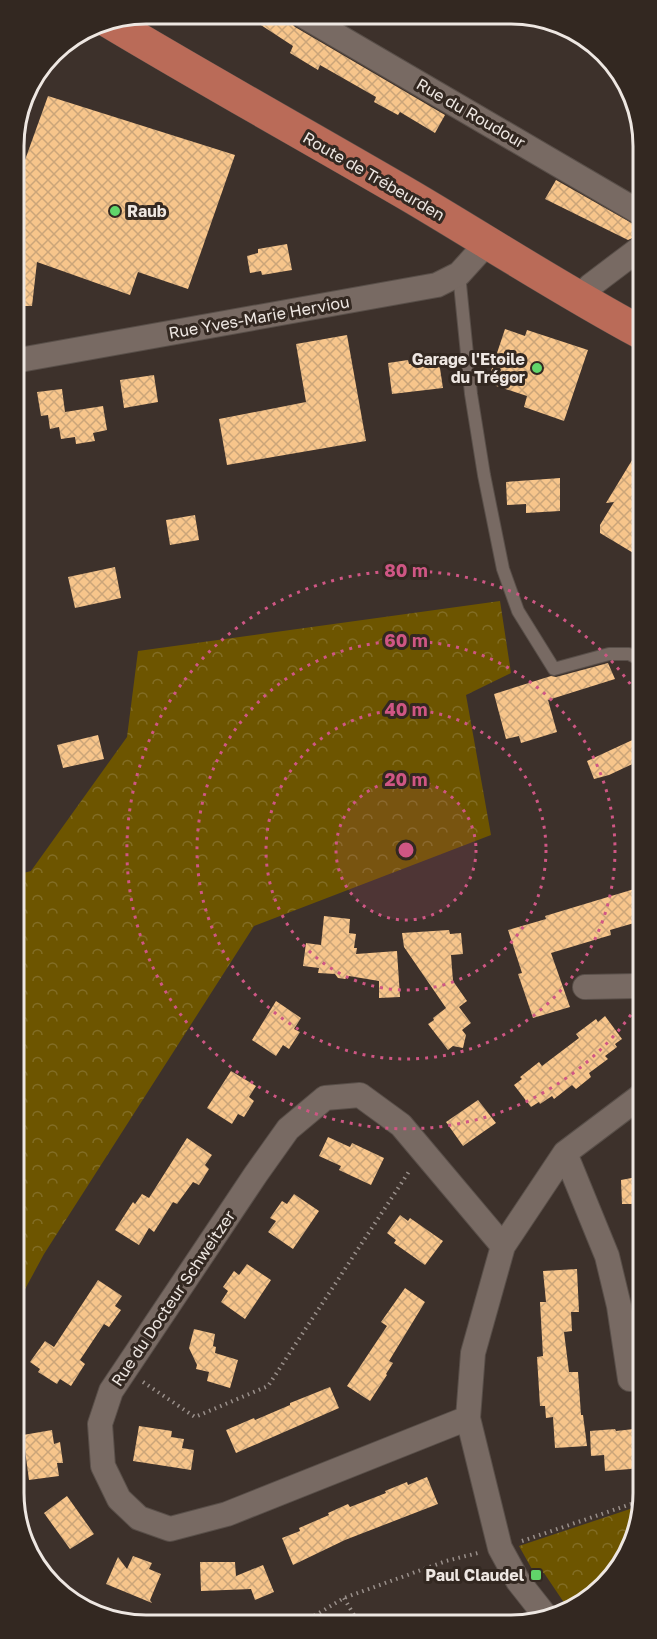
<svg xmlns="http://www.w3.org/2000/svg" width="657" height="1639" viewBox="0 0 657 1639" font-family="'Golos Text',sans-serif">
  <defs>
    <pattern id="forest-crowns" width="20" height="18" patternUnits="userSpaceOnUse" patternTransform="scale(1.5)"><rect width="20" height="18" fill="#6d5500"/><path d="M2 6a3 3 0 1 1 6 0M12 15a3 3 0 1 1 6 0" fill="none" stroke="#826d25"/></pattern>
    <pattern id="building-cross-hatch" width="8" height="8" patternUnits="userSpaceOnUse" patternTransform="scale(1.5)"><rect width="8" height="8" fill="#f7c58b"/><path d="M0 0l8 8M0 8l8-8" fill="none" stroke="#cba579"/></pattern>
  </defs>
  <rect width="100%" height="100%" fill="#3d312b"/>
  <path fill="url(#forest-crowns)" d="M500,601L511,673L466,695L491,835L254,926L44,1254L17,1304L16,875L31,871L127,737L138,651Z
    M642,1505L611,1580L567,1607L544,1573L533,1571L519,1546Z"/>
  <path fill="url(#building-cross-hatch)" d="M244,14H278L289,21L295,27L445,115L435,133L400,112L398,115L374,102L376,97L320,65L318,70L290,53L293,46Z
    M48,96L235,155L188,289L138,272L130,295L37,262L32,306H14V159L25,160Z
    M556,180L635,225L639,229V235L628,240L545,199Z
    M287,244L292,270L262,275L261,271L250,273L247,256L258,253V249Z
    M505,329L525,336L527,330L588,350L564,421L524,407L527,396L487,383Z
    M347,335L366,441L227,465L219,419L306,402L296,344Z
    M408,360L409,364L427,362L428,364L439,362L443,388L392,394L388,363Z
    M154,375L158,402L124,408L120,380Z
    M62,389L65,412L103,406L107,430L93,433L95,441L76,444L75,437L61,439L59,427L50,429L48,415L41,416L37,392Z
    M640,447V557L600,533V525L614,502L606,503Z
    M560,478V511L526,513V504L507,505L506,482Z
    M195,515L199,540L170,545L166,520Z
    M115,567L121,598L75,608L68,577Z
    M608,663L615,679L548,700L557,732L521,743L519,736L506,739L494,694L551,676L556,677Z
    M98,735L104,759L63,768L57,745Z
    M641,736V760L609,775L594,779L587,761Z
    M641,887V921L610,930L611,935L551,953L570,1007L533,1018L518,974L522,973L508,930L546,919L545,916Z
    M324,916L350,919L349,933L356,934L354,948H357L356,954L397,951L400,997L379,998V981L349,976L345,979L338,978L335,974L318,973L319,968L303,966L306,943L321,945Z
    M449,930L450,934L461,933L463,954L451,955L453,981L467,1001L459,1007L471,1023L462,1030L466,1035L463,1048L453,1046L448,1050L428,1024L434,1020L433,1018L446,1008L404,947L402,933Z
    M276,1001L301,1018L294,1029L300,1032L289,1049L283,1045L276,1056L252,1040Z
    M605,1016L622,1039L615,1044L617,1047L605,1056L608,1059L589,1073L591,1077L576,1089L572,1085L554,1099L552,1096L540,1104L539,1102L531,1107L514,1085L522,1079L520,1077L539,1062L542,1066L579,1038L576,1034L596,1019L598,1022Z
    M231,1071L256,1086L249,1097L254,1101L244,1117L238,1114L232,1124L207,1108Z
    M478,1100L496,1123L463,1146L446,1122Z
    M328,1137L350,1147L352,1143L384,1158L371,1185L339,1170L341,1166L319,1156Z
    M187,1138L212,1155L205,1165L209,1169L199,1185L193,1182L177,1204L173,1202L154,1232L149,1228L139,1245L115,1230L133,1202L135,1204L142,1194L149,1198Z
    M642,1176V1204H622L621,1180Z
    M294,1194L319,1211L293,1249L268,1232L276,1221L270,1218L282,1201L287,1204Z
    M400,1215L408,1221L410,1218L443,1241L425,1265L394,1243L396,1240L387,1233Z
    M247,1264L271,1280L245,1319L221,1302L228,1291L223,1287L234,1271L239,1275Z
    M577,1269L579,1312H571L572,1331L564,1332L569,1372H578L581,1415H583L587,1446L555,1448L553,1417L546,1418L545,1406H540L537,1357L543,1356L540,1302H546L543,1271Z
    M98,1280L122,1296L115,1306L121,1310L109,1327L104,1324L80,1360L85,1364L71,1386L60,1379L57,1384L38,1372L40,1369L30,1362L45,1341L54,1347Z
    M405,1288L425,1302L389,1361L393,1363L386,1374L387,1375L370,1401L347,1386L387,1326L381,1322Z
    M194,1329L215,1334L213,1346L216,1347L215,1353L238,1360L230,1388L207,1381L209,1372L196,1369L197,1365L189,1348Z
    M330,1387L339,1408L236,1453L226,1430L254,1418L255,1420L290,1405V1403Z
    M139,1426L172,1431L171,1437L184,1439L182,1448L194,1450L191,1470L133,1461Z
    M643,1428V1468L605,1471L604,1455L591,1456L590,1431L615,1429L616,1431Z
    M52,1430L54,1444L60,1442L63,1463H57L59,1476L29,1480L23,1435Z
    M427,1477L438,1504L345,1540L293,1565L282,1538L300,1531L299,1528L329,1515L328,1513L348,1504L350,1507L386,1493L385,1491L407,1482L408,1485Z
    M67,1496L94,1534L70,1549L44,1513Z
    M133,1556L152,1563L149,1569L161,1574L150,1600L152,1603L106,1584L118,1557L127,1569Z
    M200,1562H235L236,1576L263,1565L274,1592L255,1600L251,1589L201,1591Z"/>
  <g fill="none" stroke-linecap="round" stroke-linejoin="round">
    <defs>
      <path id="service" d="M459,274L471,394L484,475L503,569L518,611L554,669L609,654H629L641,660"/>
      <path id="minor" d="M302,15L639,212
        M582,300L590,286L639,249
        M14,361L437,285L459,274L488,242
        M585,987L637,986
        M565,1153L607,1256L619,1306L630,1379
        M468,1418L227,1514L170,1529L139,1518L119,1499L103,1466L100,1424L111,1391L256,1174L288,1129L325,1098L360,1095L401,1125L503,1246
        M548,1619L518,1581L500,1548L468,1418L473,1353L503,1246L565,1153L642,1095"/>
      <path id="primary" d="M108,21C208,81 311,138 412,197C488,242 562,290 640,332"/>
    </defs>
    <use href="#service" stroke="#594f49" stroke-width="14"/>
    <use href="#minor" stroke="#594f49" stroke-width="26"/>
    <use href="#primary" stroke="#594f49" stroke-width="34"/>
    <path stroke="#998f8a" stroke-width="4" stroke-dasharray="1.5 4.5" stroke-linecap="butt" d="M143,1382L195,1417L268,1386L410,1170
      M522,1541L643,1500
      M344,1598L358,1622
      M304,1622L344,1598L446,1561L478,1553"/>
    <use href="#service" stroke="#786a63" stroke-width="12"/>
    <use href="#minor" stroke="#786a63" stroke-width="24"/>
    <use href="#primary" stroke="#ba6b58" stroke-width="33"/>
  </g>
  <circle cx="406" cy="850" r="70" fill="#cf5684" fill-opacity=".12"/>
  <g fill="none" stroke="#cf5684" stroke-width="3" stroke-dasharray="3 6">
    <circle cx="406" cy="850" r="70"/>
    <circle cx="406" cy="850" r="140"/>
    <circle cx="406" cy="850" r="209"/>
    <path d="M641 1000A279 279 0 1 1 640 698"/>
  </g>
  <g fill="#61d56a" stroke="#332821" stroke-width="2">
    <circle cx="115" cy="211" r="6"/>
    <circle cx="537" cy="368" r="6"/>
    <rect x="530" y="1569" width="12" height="12" rx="3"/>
  </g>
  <g text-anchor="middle" stroke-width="6" stroke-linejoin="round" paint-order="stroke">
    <g font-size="16" fill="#eee7e2" stroke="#332821">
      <text transform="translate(471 113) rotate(30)" y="6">Rue du Roudour</text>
      <text transform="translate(374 176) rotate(30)" y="6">Route de Trébeurden</text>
      <text transform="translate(259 317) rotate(-10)" y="6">Rue Yves-Marie Herviou</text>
      <text transform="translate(173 1298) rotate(-56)" y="6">Rue du Docteur Schweitzer</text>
    </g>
    <g font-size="16" font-weight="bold" fill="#eee7e2" stroke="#332821" text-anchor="end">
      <text x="127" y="217" text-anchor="start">Raub</text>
      <text x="525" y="365">Garage l'Etoile<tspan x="525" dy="18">du Trégor</tspan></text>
      <text x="524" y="1581">Paul Claudel</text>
    </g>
  </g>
  <path d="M0 0H657V1639H0ZM146 24H511A122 122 0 0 1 633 146V1493A122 122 0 0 1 511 1615H146A122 122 0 0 1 24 1493V146A122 122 0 0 1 146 24Z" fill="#332821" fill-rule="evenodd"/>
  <path fill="none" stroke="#eee7e2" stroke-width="3" d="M146 24H511A122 122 0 0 1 633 146V1493A122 122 0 0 1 511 1615H146A122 122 0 0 1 24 1493V146A122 122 0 0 1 146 24Z"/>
  <circle cx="406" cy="850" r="9" fill="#cf5684" stroke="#332821" stroke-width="3"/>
  <g font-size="18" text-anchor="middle" font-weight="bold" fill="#cf5684" stroke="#332821" stroke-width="6" stroke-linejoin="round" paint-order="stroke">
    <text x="406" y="577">80 m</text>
    <text x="406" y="647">60 m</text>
    <text x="406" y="716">40 m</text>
    <text x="406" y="786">20 m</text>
  </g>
</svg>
